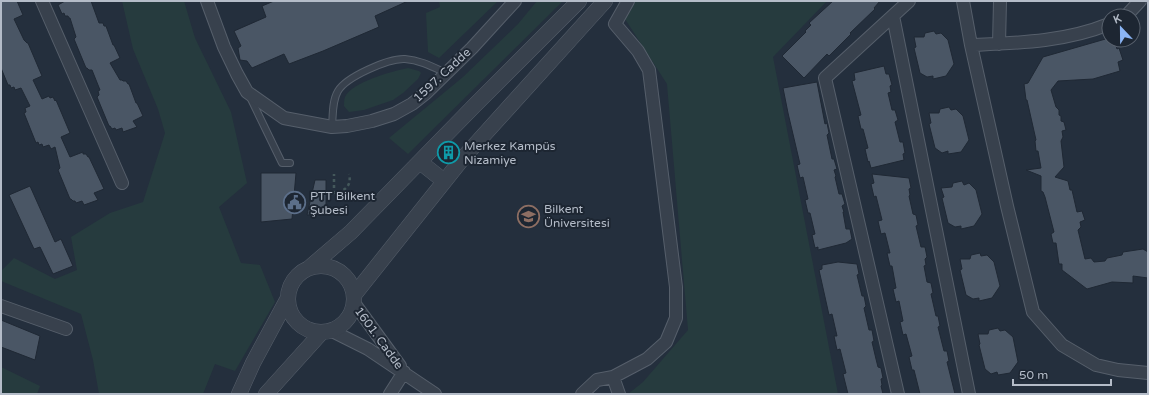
<svg xmlns="http://www.w3.org/2000/svg" width="1149" height="395" viewBox="0 0 1149 395" font-family="'Varela Round',sans-serif">
  <rect width="100%" height="100%" fill="#242f3d"/>
  <path fill="#263b3e" d="M122,1H184L195,38L231,112L247,183L219,207L241,263L260,265L275,302L235,371L215,364L203,394H99L93,360L81,314L1,281V271L14,258L55,279L77,270L71,237L110,213L143,202L165,133L158,109L133,49Z
    M439,1H498L439,58L428,52L426,13L440,7Z
    M537,1H563L408,154L389,138L463,77L518,24Z
    M636,1H827L773,57L838,394H628L643,382L688,330L667,84L625,19Z
    M408,68L419,71L421,73L418,79L403,93L393,100L364,110L349,112L344,106C344,104 344,99 345,97C352,82 393,71 408,68Z
    M1,367L40,386L37,394H1Z"/>
  <path fill="#4a5665" stroke="#1f2834" d="M1,1H17L23,15L14,19L24,40L27,43H28L42,76L33,80L42,99L49,96L50,98L53,97L55,101L56,100L70,133L61,137L70,157L83,152V154H86L88,157H89L104,189L94,193L98,200L84,205L82,201L76,203L75,201H73L71,199H70L58,170L60,168L55,147L51,149L49,145L43,147L42,144L39,145L38,142L36,143L24,113L26,112L25,108L30,106L21,88L15,90L14,87L11,88L10,85H8L1,68Z
    M65,1H91L99,23H103L104,26H106L113,45H114L120,58L110,63L120,80H122L123,81H126L128,84H129L136,103H137L143,116L133,121L137,127L123,132L122,128L116,130L115,128L112,129L110,126H109L97,97L99,95L98,91L100,90L92,70H89L87,68H86L74,39L76,37L70,18H69L68,16H65L64,13L62,14L58,5Z
    M274,1H408L375,16L379,27L323,51L289,64L284,54L252,68L247,61L240,60L238,48L241,46L234,31L266,17L262,6Z
    M833,1H880L874,8L875,9L850,33L851,34L829,56L827,54L804,78L782,56L806,32L805,31L811,25L809,23Z
    M934,31L936,34L941,33L948,40L954,64L946,76L933,79V76L927,77L920,73L914,48L916,47L914,37H924L925,33Z
    M1109,38V40H1114L1117,49L1119,48L1123,60L1118,62L1120,71L1093,79L1058,81L1051,90L1056,107L1059,110V115L1061,116V121L1064,122L1066,130L1062,131L1063,137L1061,141L1064,167L1055,177L1068,181L1070,190H1072L1077,212L1082,211L1085,220L1080,222L1081,227L1078,230L1085,259L1091,258L1094,262L1105,261L1107,258L1122,255L1123,252L1143,249L1148,252V278L1133,276V283L1112,282L1087,289L1062,270V264H1059L1056,243H1053L1051,234L1054,232L1045,197L1043,192L1041,191V176L1026,170L1041,168L1038,151H1036L1035,141L1036,140L1027,100H1026L1024,84L1028,83L1043,57Z
    M884,66L886,74H889L892,85L890,86L891,92L888,93L892,110H895L898,120L895,122L900,142H903L905,153L903,154L904,160L871,168L869,161L868,162L865,149L868,148L863,129H861L858,116L861,115L852,81L855,80L854,73Z
    M817,82L825,124L827,123L829,133L827,135L832,159H834L837,169L834,170L836,176L835,177L839,194H842L845,204L842,206L844,212H843L846,229H850L852,239L846,243L818,250V247L815,248L812,235L815,234L810,213H808L805,200L808,199L803,177L800,178L797,165L800,164L788,113L783,88Z
    M949,107L951,110L956,109L963,116L969,140L961,152L948,154V151L942,153L935,148L929,124L931,123L929,113H939L940,109Z
    M452,142L459,149L446,164L438,156Z
    M261,173H296L292,219L261,222Z
    M872,174L909,178L911,188L909,189L910,195L909,196L913,214L916,215L918,225L916,226L921,247H925L927,257L925,259L926,265L924,266L927,282L931,283L933,293L931,294L936,316H938L940,326L938,327L944,351H947L949,361L947,362L955,394H920L914,370H912L909,357L912,356L906,334L903,335L900,322L903,321L899,301L896,302L893,289L896,288L892,266H890L887,253H890L885,233L881,234L878,221L882,220L876,196L874,197L871,184L874,183Z
    M315,180H326V214L307,215Z
    M962,181L964,185L969,183L976,190L982,214L974,226L961,229V226L955,227L948,223L942,198L944,197L941,188L952,187L953,183Z
    M30,186L55,242L61,239L73,266L53,274L40,247L34,249L9,195Z
    M980,253L981,256L987,255L994,262L1000,286L992,298L979,301V298L973,299L966,295L960,270L962,269L960,259H970L971,255Z
    M838,262L857,264L859,274L857,275L862,296H864L866,306L864,308L869,330H872L874,341L872,342L876,359L878,367L881,368L883,378L881,379L882,385L881,386L883,394H848L843,374L846,373L840,349L837,350L834,336H837L832,314L829,315L819,270L822,269V265Z
    M1,320L40,336L35,360L1,347Z
    M998,328L1000,331L1005,330L1013,337L1018,362L1010,373L998,375L997,372L991,374L985,369L979,345L980,344L978,334H988L989,330Z"/>
  <g fill="none" stroke-linecap="round" stroke-linejoin="round">
    <defs>
      <path id="service" d="M250,97L282,163H290
        M332,127C333,115 332,101 338,91C346,77 389,58 405,59C420,60 433,67 446,73"/>
      <path id="minor" d="M42,1L122,183
        M207,1L224,47L237,74L247,92L284,118L332,127L347,126L372,121L394,114L412,104L426,93L472,48L515,1
        M963,1L971,45L1007,206L1033,312L1062,345L1096,365L1118,370L1148,373
        M893,16L969,394
        M1126,16L1140,1
        M999,44L1000,1
        M971,45C1017,43 1065,42 1109,24
        M354,303L400,366
        M1,306L66,329
        M330,330L368,349L435,394
        M613,377L619,394
        M390,394L404,372
        M582,394L597,380L613,377L647,359L666,342L676,318V287L649,70L638,51L615,24L628,1
        M898,394L825,78L909,1"/>
      <path id="tertiary" d="M420,162L444,181
        M288 299a33 33 0 1 1 66 0a33 33 0 1 1-66 0Z
        M309,268L351,232L475,105L579,1
        M354,295L463,158L605,1
        M239,394L253,363L288,298
        M266,394L322,332"/>
    </defs>
    <use href="#service" stroke="#565f6b" stroke-width="8"/>
    <use href="#minor" stroke="#565f6b" stroke-width="14"/>
    <use href="#tertiary" stroke="#565f6b" stroke-width="16"/>
    <path stroke="#44585b" stroke-width="2.5" stroke-dasharray="3 3" stroke-linecap="butt" d="M326,194C339,193 353,190 349,174
      M334,194V174"/>
    <use href="#service" stroke="#38414d" stroke-width="6"/>
    <use href="#minor" stroke="#38414d" stroke-width="12"/>
    <use href="#tertiary" stroke="#38414d" stroke-width="15"/>
  </g>
  <defs>
    <symbol id="building-ring" viewBox="-11 -11 22 22"><circle r="9.5" fill="#1d2632" stroke="#0f9aa8" stroke-width="1.5"/><path d="M-4-6H4V6H1V3H-1V6H-4ZM-2.5-4.3h1.7v1.8h-1.7ZM.8-4.3h1.7v1.8H.8ZM-2.5-1h1.7V.8h-1.7ZM.8-1h1.7V.8H.8Z" fill="#0f9aa8"/></symbol>
    <symbol id="civic-ring" viewBox="-11 -11 22 22"><circle r="9.5" fill="#1d2632" stroke="#5c6f8a" stroke-width="1.5"/><path d="M-.6-6.5H3V-4.5H.6V-3L4-1V1h2V6H-6V1h2V-1L-.6-3ZM-1.2 2.5V6h2.4V2.5Z" fill="#5c6f8a"/></symbol>
    <symbol id="university-ring" viewBox="-11 -11 22 22"><circle r="9.5" fill="#1d2632" stroke="#8d6e63" stroke-width="1.5"/><path d="M0-5L7-2L0 1L-7-2ZM-4 1L0 2.5L4 1V4Q0 6-4 4Z" fill="#8d6e63"/></symbol>
  </defs>
  <g fill-rule="evenodd">
    <use href="#building-ring" x="436" y="140" width="25" height="25"/>
    <use href="#civic-ring" x="282" y="190" width="25" height="25"/>
    <use href="#university-ring" x="516" y="204" width="25" height="25"/>
  </g>
  <g text-anchor="middle" stroke-width="4" stroke-linejoin="round" paint-order="stroke">
    <g font-size="12" fill="#b4bcc8" stroke="#1d2632">
      <text transform="translate(442 75) rotate(-43)" y="4">1597. Cadde</text>
      <text transform="translate(379 338) rotate(54)" y="4">1601. Cadde</text>
    </g>
    <g font-size="12" fill="#b4bcc8" stroke="#1d2632" text-anchor="start">
      <text x="464" y="150">Merkez Kampüs<tspan x="464" dy="14">Nizamiye</tspan></text>
      <text x="310" y="200">PTT Bilkent<tspan x="310" dy="14">Şubesi</tspan></text>
      <text x="544" y="213">Bilkent<tspan x="544" dy="14">Üniversitesi</tspan></text>
    </g>
  </g>
  <rect width="1149" height="395" fill="none" stroke="#b4bcc8" stroke-width="4"/>
  <g transform="translate(1121 28) rotate(338)"><circle r="19" fill="#1d2632" stroke="#59626e"/>
  <path d="M0-3L7 15L0 10L-7 15Z" fill="#8bb5f5"/>
  <text y="-6" font-size="11" font-weight="bold" text-anchor="middle" fill="#b4bcc8">K</text>
  </g>
  <path d="M1013 379v6h98v-6" fill="none" stroke="#b4bcc8" stroke-width="2"/>
  <text x="1019" y="379" font-size="12" fill="#b4bcc8" stroke="#1d2632" stroke-width="3" paint-order="stroke">50 m</text>
</svg>
